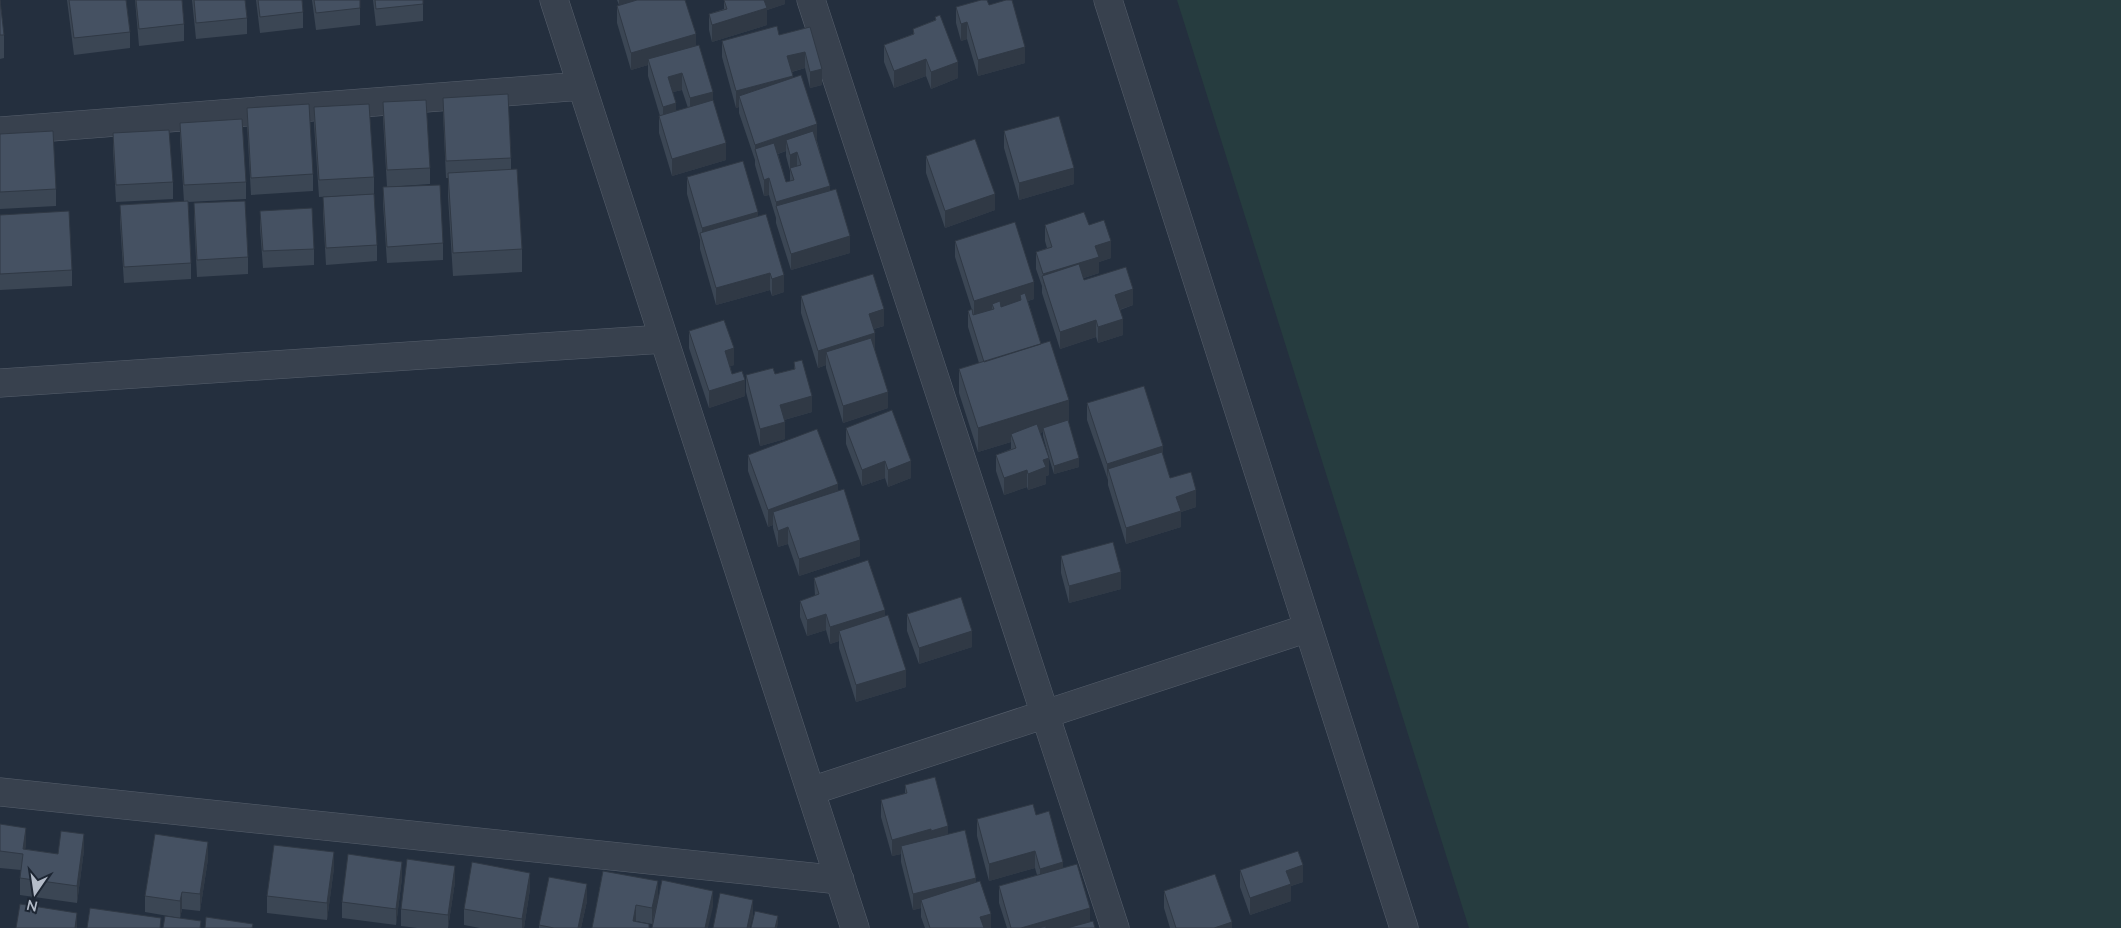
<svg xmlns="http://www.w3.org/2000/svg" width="2121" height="928" viewBox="0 0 2121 928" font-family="Lato,sans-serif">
  <rect width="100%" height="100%" fill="#242f3e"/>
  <path fill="#263c3f" d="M1177,0H2121V928H1469Z"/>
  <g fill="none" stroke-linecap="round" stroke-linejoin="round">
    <defs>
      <path id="minor" d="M554,0L855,928
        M811,0L1115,928
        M1108,0L1404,928
        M0,131L582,86
        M0,383L664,339
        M811,791L1308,628
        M0,792L840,880"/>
    </defs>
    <use href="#minor" stroke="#565f6c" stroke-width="29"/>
    <use href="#minor" stroke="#38414e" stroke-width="28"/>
  </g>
  <path fill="#3b4654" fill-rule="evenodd" d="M0,0L4,35V58L0,59Z
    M67,0H126L130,32V48L74,55Z
    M135,0H182L184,24V41L139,46Z
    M192,0H245L247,18V34L196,39Z
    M256,0H302L303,12V28L260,33Z
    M312,0H360V25L316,30Z
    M373,0H423V21L376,26Z
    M617,0H685L696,46L713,101L726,160L672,176L659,133V116H660L648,76V65L631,70L617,23V6L619,5ZM682,90L688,108L676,111L673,92Z
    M724,0H785V4L767,10V25L712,42L709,30V14L724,9Z
    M989,5L1025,63L978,76L967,39L961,41L956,23V7Z
    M935,17L958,78L931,89L926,76L894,88L884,62V45L913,34V29L935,20Z
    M810,27L822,85L810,88L805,68L792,72L793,78L817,141L830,190L850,253L791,270L776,223V218L769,195L764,196L755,165V160L739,113V107L736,108L722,57V41L779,35ZM786,151V156L790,171V181L786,182L778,154Z
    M443,98L511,158V170L522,249V272L453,276L448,197V178H446L443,114Z
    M383,102L430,168V184L387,187L383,119Z
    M314,107L374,177V194L319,197L314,124Z
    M247,108L313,174V191L251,195L247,124Z
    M180,123L246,182V199L188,202L191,263V279L124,283L120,222V205L184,202L180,139Z
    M1004,131L1074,184L1019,200L1004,148Z
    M113,133L173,182V199L116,202L113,150Z
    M0,134L56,189V206L0,209Z
    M926,156L995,210L945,228L926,173Z
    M687,177L758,216L784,292L772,296L770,290L716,305L700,249V240L687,194Z
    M383,187L443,243V260L387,263L383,204Z
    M323,197L377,245V261L326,265L323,214Z
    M194,203L248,257V274L197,277L194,220Z
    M260,211L314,249V265L263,268L260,228Z
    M0,215L72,270V286L0,290Z
    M1045,225H1089L1111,258L1099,262V273L1084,278V280L1133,305L1120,310L1123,335L1098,343L1096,337L1060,349L1042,293V286L1036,269V252L1047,248L1045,241Z
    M955,241L1034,299L1028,301L1041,344L1069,424L1079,467L1054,474L1049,458V475L1046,476V484L1028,490L1027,487L1004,495L996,471V455L1011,449V442L978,452L959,393V369L979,363L968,327V311L972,310L955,257ZM1043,432V436L1049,458L1040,433Z
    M801,296L884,326L874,329L875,350H874L888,408L843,423L826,368V365L818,368L801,313Z
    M689,331L734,365L730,366L732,374L745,396L709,408L689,348Z
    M794,362L812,412L784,420L785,439L760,446L746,392V375L775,374L794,369Z
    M1087,403L1163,455L1170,478L1196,507L1181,512V527L1126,544L1108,485V480L1087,420Z
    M846,428L911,478L888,487L885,478L862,486L846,444Z
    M748,455L838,491L860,556L799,576L788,544L778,547L773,528V525L768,527L748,471Z
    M1061,556L1121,589L1069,603L1061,573Z
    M814,578L885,616L906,687L856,702L839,648V641L830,644L826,630L807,636L800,617V601L815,596Z
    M907,614L972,647L919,664L907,631Z
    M905,785L948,834L976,882L991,928H925L921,917V908L913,910L901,862V854L892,856L881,817V800L905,794Z
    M1036,815L1090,922L1095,928H1007L999,903V886L1037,875L1035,868L989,881L977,836V819Z
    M0,824L26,845L25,849L58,854L84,850L77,903L20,895V878L21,870L0,868Z
    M208,859L200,911L182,909L180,918L145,912V896Z
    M334,868L327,920L267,913V896Z
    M1240,870L1303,882L1291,886V901L1250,915L1240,887Z
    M603,871L658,897L653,923L713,907L652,924L636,921L649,928H592Z
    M402,878L396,925L342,918V902Z
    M455,882L448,928H417L401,926V909Z
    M530,889L524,928H480L464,925V909Z
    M1164,891L1232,928H1170L1164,908Z
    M587,901L581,928H539V925Z"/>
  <path fill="#303945" d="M619,0H648L619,9Z
    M762,0H785V4L767,10V25L712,42V25Z
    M967,22V39L961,41V24Z
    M696,34V51L648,59V65L631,70V53Z
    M1025,47V63L978,76V60Z
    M805,52V68L787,73V56Z
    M926,59V76L894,88V71Z
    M958,62V78L931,89V72Z
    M822,69V85L810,88V72Z
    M682,73V90L668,93V77Z
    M793,76V93L739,96V107L736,108V91Z
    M713,92V109L690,115V98Z
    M676,103V119L663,123V107Z
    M817,124V141L788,150L786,140V151L758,160L755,150V145Z
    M726,143V160L672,176V159Z
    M797,152V169L790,168V171V155Z
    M1074,168V184L1019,200V183Z
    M769,178V195L764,196V180Z
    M830,186V202L776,206V202Z
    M995,194V210L945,228V211Z
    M758,212V229L702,238V228Z
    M850,236V253L791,270V254Z
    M1111,241V258L1099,262V273L1046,290L1043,281V274L1095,246Z
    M770,273V290L716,305V288Z
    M784,275V292L772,296V279Z
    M1034,282V299L1021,303L1020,295V304L994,309L992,304V312L974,318V301Z
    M1133,289V305L1115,311V295Z
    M884,309V326L869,330V314Z
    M1123,319V335L1098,343V327Z
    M1096,320V337L1060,349V332Z
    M875,333V350L830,364L826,352V365L818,368V351Z
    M734,348V365L725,368V351Z
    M745,380V396L709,408V391Z
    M888,392V408L843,423V406Z
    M812,396V412L780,421V405Z
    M1069,400V424L1043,428V432L1013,441L1011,434V442L978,452V428Z
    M785,422V439L760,446V429Z
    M1163,446V463L1108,469L1107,481V464Z
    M1049,458V475L1046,476V484L1028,490V474L1043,460Z
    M1079,458V467L1054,474V466Z
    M885,461V478L862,486V470Z
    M911,461V478L888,487V470Z
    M1027,470V487L1004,495V478Z
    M838,484V501L773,512V525L768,527V510Z
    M1196,490V507L1181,512V527L1126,544V528L1176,497Z
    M788,527V544L778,547V531Z
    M860,540V556L799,576V559Z
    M1121,572V589L1069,603V586Z
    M885,610V627L839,631V641L830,644V627Z
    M826,614V630L807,636V620Z
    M972,631V647L919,664V648Z
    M906,670V687L856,702V685Z
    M948,826V843L931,847V831Z
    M26,828V845L23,864V849Z
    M931,829V845L901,846V854L892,856V840Z
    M84,834V850L77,903V886Z
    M208,842V859L200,911V894Z
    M1035,851V868L989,881V864Z
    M334,852V868L327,920V903Z
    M402,862V878L396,925V909Z
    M1063,862V879L1040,885V869Z
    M1303,865V882L1291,886V901L1250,915V898L1286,871Z
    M455,866V882L448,928V915Z
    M530,873V889L524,928H522V919Z
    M976,878V894L921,900V908L913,910V894Z
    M658,881V897L652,924V908Z
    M587,884V901L581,928H578Z
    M713,891V907L708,928H705Z
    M182,892V909L180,918V901Z
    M753,900V917L750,928H747Z
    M636,905V921H633Z
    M1090,908V925L1079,928H1021Z
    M77,913V928H75Z
    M991,914V928H980V917Z
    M778,916V924L777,928H775Z
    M1232,922V928H1214Z"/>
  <path fill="#455162" stroke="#303945" d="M0,0L4,35H0Z
    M69,0H126L130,32L74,38Z
    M136,0H182L184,24L139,29Z
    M194,0H245L247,18L196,23Z
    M258,0H302L303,12L260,17Z
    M314,0H360V8L316,13Z
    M375,0H423V4L376,9Z
    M637,0H685L696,34L631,53L617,6Z
    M724,0H764L767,8L712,25L709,14L727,9Z
    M981,0H987L989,5L1006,0H1012L1025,47L978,60L967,22L961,24L956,7Z
    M940,15L958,62L931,72L926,59L894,71L884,45L914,34L913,29L936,20L935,17Z
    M777,26L779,35L810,27L822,69L810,72L805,52L787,56L793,76L736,91L722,41Z
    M699,45L713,92L690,98L682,73L668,77L676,103L663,107L648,59Z
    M801,75L817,124L755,145L739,96Z
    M508,94L511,158L446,161L443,98Z
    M426,100L430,168L387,170L383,102Z
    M713,100L726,143L672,159L659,116Z
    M309,104L313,174L251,178L247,108Z
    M369,104L374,177L319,180L314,107Z
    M1059,116L1074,168L1019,183L1004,131Z
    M242,119L246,182L184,185L180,123Z
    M169,130L173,182L116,185L113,133Z
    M53,131L56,189L0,192V134Z
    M813,131L830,186L776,202L769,178L764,180L755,149L774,143L786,182L794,180L790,168L801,165L797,152L790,155L786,140Z
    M975,139L995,194L945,211L926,156Z
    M743,161L758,212L702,228L687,177Z
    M517,169L522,249L453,253L448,173Z
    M440,185L443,243L387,247L383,187Z
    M836,189L850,236L791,254L776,206Z
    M374,194L377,245L326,248L323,197Z
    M188,201L191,263L124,267L120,205Z
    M245,201L248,257L197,260L194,203Z
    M312,208L314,249L263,251L260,211Z
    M69,211L72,270L0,274V215Z
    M1084,212L1089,225L1104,220L1111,241L1095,246L1099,257L1043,274L1036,252L1052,247L1045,225Z
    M766,214L784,275L772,279L770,273L716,288L700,233Z
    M1015,222L1034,282L974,301L955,241Z
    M1079,264L1084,280L1126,267L1133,289L1115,295L1123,319L1098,327L1096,320L1060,332L1042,276Z
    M873,274L884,309L869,314L875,333L818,351L801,296Z
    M1025,293L1041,344L984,362L968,311L972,309L973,315L994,309L992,304L1000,301L1001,307L1021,300L1020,295Z
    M724,320L734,348L725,351L732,374L742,371L745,380L709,391L689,331Z
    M871,338L888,392L843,406L826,352Z
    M1050,341L1069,400L978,428L959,369Z
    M802,360L812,396L780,405L785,422L760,429L746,375L773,368L775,374L795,369L794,362Z
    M1144,386L1163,446L1107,464L1087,403Z
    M892,410L911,461L888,470L885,461L862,470L846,428Z
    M1068,420L1079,458L1054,466L1043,428Z
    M1037,424L1049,458L1043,460L1046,467L1028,474L1027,470L1004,478L996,455L1016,448L1011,434Z
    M817,429L838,484L768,510L748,455Z
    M1162,452L1170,478L1191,472L1196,490L1176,497L1181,511L1126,528L1108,469Z
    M844,489L860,540L799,559L788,527L778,531L773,512Z
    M1113,542L1121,572L1069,586L1061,556Z
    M868,560L885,610L830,627L826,614L807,620L800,601L819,594L814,578Z
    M961,597L972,631L919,648L907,614Z
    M888,615L906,670L856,685L839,631Z
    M935,777L948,826L931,831V829L892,840L881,800L907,793L905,785Z
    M1033,804L1036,815L1049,811L1063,862L1040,869L1035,851L989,864L977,819Z
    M0,824L26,828L23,849L58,854L61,831L84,834L77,886L20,878L23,854L0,851Z
    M965,830L976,878L913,894L901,846Z
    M155,834L208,842L200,894L182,892L180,901L145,896Z
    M274,845L334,852L327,903L267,896Z
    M1298,851L1303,865L1286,871L1291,884L1250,898L1240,870Z
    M348,854L402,862L396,909L342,902Z
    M407,859L455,866L448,915L401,909Z
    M472,862L530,873L522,919L464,909Z
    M1077,864L1090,908L1021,928H1011L999,886Z
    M603,871L658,881L652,908L636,905L633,921L649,924V928H592Z
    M1215,874L1232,922L1214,928H1176L1164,891Z
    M549,877L587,884L578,928H554L539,925Z
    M662,880L713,891L705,928H652Z
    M980,881L991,914L980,917L984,928H930L921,900Z
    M720,893L753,900L747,928H713Z
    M20,904L77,913L75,928H16Z
    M90,908L161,918L160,928H87Z
    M755,911L778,916L775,928H751Z
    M165,916L201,921L200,928H163Z
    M206,917L253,924L252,928H205Z
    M1093,921L1095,928H1067Z
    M1046,926V928H1038Z"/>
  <g transform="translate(35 893) rotate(193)" stroke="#1d2633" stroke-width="4" paint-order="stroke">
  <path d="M0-4L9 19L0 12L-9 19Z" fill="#b4bcc9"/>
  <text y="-8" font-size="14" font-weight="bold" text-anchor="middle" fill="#b4bcc9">N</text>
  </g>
</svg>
